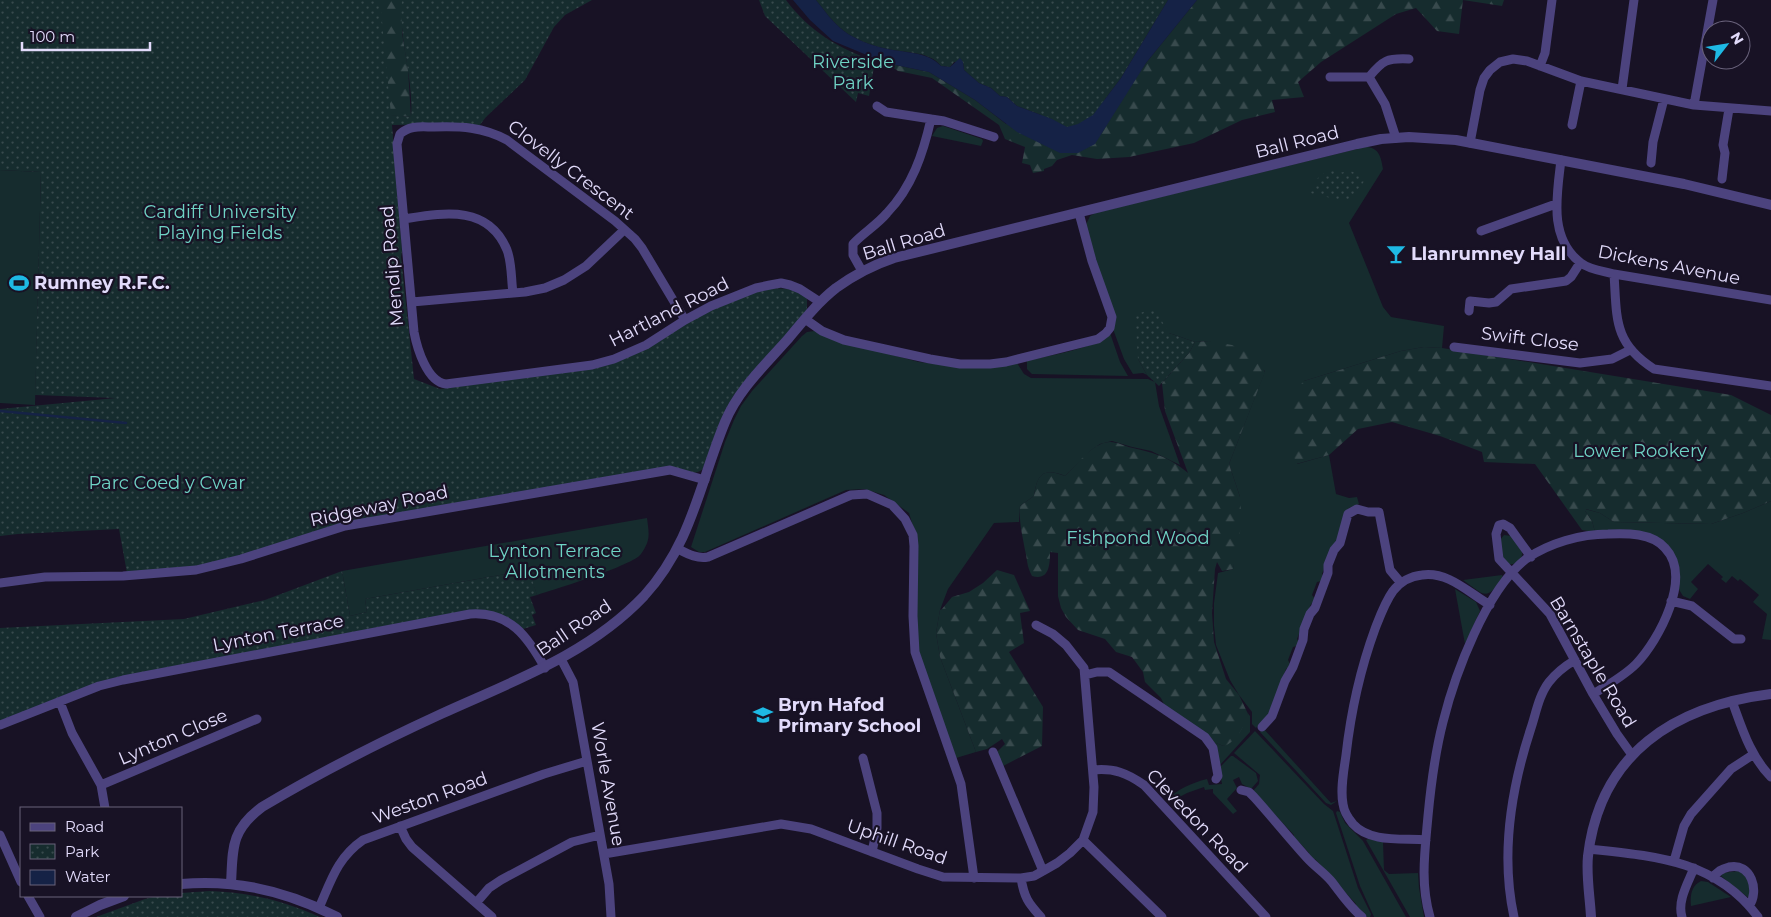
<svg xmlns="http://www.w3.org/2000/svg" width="1771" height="917" viewBox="0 0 1771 917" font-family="Montserrat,sans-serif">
  <defs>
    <pattern id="forest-firs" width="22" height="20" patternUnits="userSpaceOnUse" patternTransform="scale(1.25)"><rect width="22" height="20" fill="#162c2e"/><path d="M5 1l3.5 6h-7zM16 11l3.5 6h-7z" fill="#384a4d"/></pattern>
    <pattern id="park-dots" width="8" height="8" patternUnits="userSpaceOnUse" patternTransform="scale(1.25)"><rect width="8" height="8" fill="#162c2e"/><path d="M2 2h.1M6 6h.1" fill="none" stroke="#384a4d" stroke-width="1.8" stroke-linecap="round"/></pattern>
  </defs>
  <rect width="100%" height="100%" fill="#181225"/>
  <path fill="#162c2e" d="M943,126L982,139L983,141L981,146L932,136L937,128Z
    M1365,147C1379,147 1381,157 1383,169L1349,223L1383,307L1391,317L1444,326L1442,348L1424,347L1401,351L1304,381L1297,464L1329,455L1336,494L1349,498L1357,497L1359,504L1349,508L1345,512L1338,540L1332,546L1322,574L1323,577L1322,581L1317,582L1312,595L1315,599L1314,602L1311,604L1297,639L1299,642L1297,646L1293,647L1288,660L1290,664L1289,667L1286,669L1269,714L1256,728L1252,724V712L1239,695L1230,680L1216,645L1214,626V603L1218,573L1233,569L1240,497L1229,464L1265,371L1209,341L1195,342L1169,333L1138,359L1147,375L1143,373L1133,374L1124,359L1113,329L1085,227L1090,216L1095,213Z
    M0,170L41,172L35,405L0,403Z
    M814,331L859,346L919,362L960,367L1017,363L1024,374L1031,378L1148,379L1155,382L1159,406L1180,465L1151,451L1132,447L1112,441L1100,444L1090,451L1065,476C1043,467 1037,475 1034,496L1020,506L1019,522L994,523L948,589L940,610L936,633L940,657L976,752L956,758L917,648L916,536L909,513L884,495L864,489L846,490L705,552H699L691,547L725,442L734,420L741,406L752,391L802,336L807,332Z
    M1110,333L1120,362L1128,376L1032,374L1027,369V361C1050,355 1095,349 1110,333Z
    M1771,501V640L1762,639L1767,614L1753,602L1759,595L1740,579L1738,581L1732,576L1726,583L1721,579L1723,577L1708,564L1691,582L1698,589L1690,599L1683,596L1678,588V577L1658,538L1595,532L1592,521L1585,511V509L1600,513L1614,522L1711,524L1743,513Z
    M647,518C649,534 651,540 641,554C634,565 553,590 537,595L528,570L365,599L367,612L350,616L342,571Z
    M1504,535L1511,536L1522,551C1523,561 1517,565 1508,564L1502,557L1500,540Z
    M1502,575L1503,578C1486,602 1484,595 1463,580Z
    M1455,589L1476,602L1480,611L1465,644Z
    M1247,712L1250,716V732L1220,765L1213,742L1224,746L1248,714Z
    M1263,728L1331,803L1337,801L1331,805L1326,803L1260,732Z
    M1255,731L1324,804L1333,811L1358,888L1371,914L1370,917H1367L1361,910H1358L1355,907L1356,904L1315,859H1311L1309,856V853L1299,842H1296L1293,839L1294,835L1253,791L1259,784L1260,775L1234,753Z
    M1231,756H1233L1256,773L1258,781L1251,789L1242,784L1239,777L1233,780L1237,788L1227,799L1237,811L1233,814L1213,793V789L1205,790L1204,787L1187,793L1170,802L1167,799C1179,789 1191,783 1207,779L1209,785L1222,784L1219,768Z
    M1337,811L1340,812L1345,823L1363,841L1406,917H1374L1360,886L1336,813Z
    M1368,839L1383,842L1384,870L1389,874L1418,873L1419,888L1424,917H1410L1366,840Z
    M1738,871C1751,875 1750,888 1750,899L1721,876L1723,873Z
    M1701,881L1708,882L1731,897L1691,906C1690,896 1691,886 1701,881Z"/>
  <path fill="url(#forest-firs)" d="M375,0H402V33L408,69L411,117L385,115Z
    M1197,0H1504L1502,6L1463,0L1459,34L1437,31L1416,8L1396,14L1321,62L1298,82L1304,97L1272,100L1275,112L1242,120L1194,143L1129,157L1097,159L1072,155L1057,160L1052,166L1044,169V171L1033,173L1030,165L1022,163L1025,147L1005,139L999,125L932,78L898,71L886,63L929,72L975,100L1006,124L1125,94L1146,63Z
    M1209,341L1232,345L1254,356L1265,372L1229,464L1240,497L1242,521L1233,569L1222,571L1217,562L1215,569L1212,613L1214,642L1226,679L1239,695L1248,714C1243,727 1238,741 1224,746L1213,742L1165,706L1161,698L1145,682L1143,672L1132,657L1116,652L1105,639L1078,630L1066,617L1061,608L1058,596V553L1050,552C1050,565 1049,581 1032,576C1026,564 1028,562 1025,550C1022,533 1019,523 1020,506L1034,496C1037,474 1043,467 1065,476C1076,466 1086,451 1099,445C1112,438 1120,445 1133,448C1156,453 1170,458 1188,473L1165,411L1162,383L1189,353L1195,342Z
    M1424,347L1442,348L1731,395L1771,415V501L1743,513L1711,524L1614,522L1600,513L1586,509L1585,511L1592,521L1595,532L1582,530L1535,464L1484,462L1482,452L1440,436L1392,422L1358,429L1329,455L1296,464L1289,439L1291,404L1293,393L1304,381L1401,351Z
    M997,570L1014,575L1030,611L1020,613L1024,643L1009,652L1043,707L1042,746L1003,766L997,752L1005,744L1002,739L987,749L976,752L940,657L936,633L940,610L942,609L952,597L969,592L983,583Z"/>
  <path fill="url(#park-dots)" d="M0,0H380L391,115L411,117C414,78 398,39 402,0H592L565,15L554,27L525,80L486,117L479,126L461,124L392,125L402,251L401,257L414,379L440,389L593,367L709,311L756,292L770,288L790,289L803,294L807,299V311L734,395L720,422L703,469C697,474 693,473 686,471L344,522L241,556L196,566L127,573L119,529L18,534L0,536V409L116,398L35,395L41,172L0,170Z
    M759,0H786C809,31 839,49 875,61L869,96L858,93L856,102L765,16Z
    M816,0H1168L1121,78L1093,115L1078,124L1067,127L1052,119L1017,106L1007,97L1000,96L991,88L979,83L964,70L963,62H954L950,67L941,66C929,50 901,53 883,48C871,45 854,39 844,31C833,23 825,11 816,0Z
    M1331,167L1338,173L1351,171L1366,179L1348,202L1310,193L1317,179Z
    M1154,308L1169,333L1195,342L1189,353L1159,386L1147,375L1138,359L1135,315Z
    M529,570L537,595L530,597L536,613L532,615L536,625L523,629L494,612L124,676L0,722V628L184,619L265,600L342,571L350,616L367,612L365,599Z
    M210,891C252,893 281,900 320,917H96L145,899L157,896H181V893Z"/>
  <path fill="#152246" d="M793,0H816C825,11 833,23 844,31C854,39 871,45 883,48C902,53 928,51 941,66L950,67L960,58L963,62L964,70L979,83L991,88L1000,96L1007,97L1017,106L1052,119L1067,127L1078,124L1093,115L1121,78L1168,0H1197L1146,63L1095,144L1078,153H1060L1017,132L975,100L929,72L886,63L833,41L810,20Z"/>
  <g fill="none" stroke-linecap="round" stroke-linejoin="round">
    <path stroke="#152246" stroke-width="2.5" d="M0,411L126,423"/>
    <path stroke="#4c437e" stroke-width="9" d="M1540,66L1545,53L1552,0
      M1330,77H1369L1385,104L1396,138
      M1369,77C1383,60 1387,58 1409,59
      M1622,89L1634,0
      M1694,105L1713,0
      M877,106L886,112L944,121L994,137
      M1572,125L1581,81
      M1470,143L1480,90L1484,78L1490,70L1500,62L1513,59L1527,61L1581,81L1694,105L1771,111
      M1561,160C1557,195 1548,238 1581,263C1590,270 1603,271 1614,274L1771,300
      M1651,163L1653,142L1664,99
      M1722,179L1725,153L1723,145L1729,109
      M404,219C443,213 488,204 507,250C512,263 511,279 513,293
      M1481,231L1556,204
      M862,271L853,255V244C863,233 877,225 887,213C912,187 923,154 931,119
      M1614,274C1617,318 1613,343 1654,369L1771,386
      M412,302L525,292L545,288L564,280L586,266L624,230
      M1469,311L1470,301L1489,303L1496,302L1511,289L1566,281L1571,277L1580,263
      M805,319L822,331L844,340L930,359L960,364H990L1006,362L1098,339L1106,333L1110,328L1112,317L1092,261L1079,213
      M685,320L642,248L635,239L615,221L507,140C483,127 460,126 434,127C421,127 410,125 400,134L397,144L414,332C417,348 427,382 446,384L592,365L614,359L646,345L685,320L711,306L756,288L770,285L781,283L790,285L800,289L820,302
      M1454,347L1580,363L1612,359L1630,350
      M678,549C688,554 697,559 708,557L851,495L867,494L892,505L905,519L913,535L914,546L913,616L915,652L961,784L974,878
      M1531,557L1510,528L1503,524L1499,525L1496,534L1499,559L1550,614L1593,694L1617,734L1632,755
      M0,583L45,577L123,576L196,570L241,559L345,526L670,470L705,480
      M1671,601L1692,606L1734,639H1741
      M561,659L573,682L609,884L611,917
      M1085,675L1097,672H1109L1205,737L1213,748L1218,776L1216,779
      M1732,701C1742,728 1750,756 1771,777
      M60,702L72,733L101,785L105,808
      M0,725L99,686L123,680L470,614C510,611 528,637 545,668
      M1262,727L1272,716L1285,681L1293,667L1303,640L1304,629L1310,614L1315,608L1328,573V565L1334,550L1340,543L1348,514L1357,509L1368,512H1379L1390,570L1401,583
      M993,752L1043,871
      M863,758L877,813V828L872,852
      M1093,770C1114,768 1127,773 1144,785L1266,917
      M101,785L257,719
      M1241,790L1249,792L1254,797C1272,817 1289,838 1307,858C1315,867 1325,873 1332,882C1342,895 1350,907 1362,917
      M400,826L406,839L412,847L492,917
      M0,835L21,882
      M1083,840L1162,917
      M1426,840C1403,838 1370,843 1353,824C1348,818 1344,812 1343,804C1340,789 1344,770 1346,755C1351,711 1360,670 1375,629C1380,616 1385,602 1393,591C1400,582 1411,576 1422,575C1448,571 1469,593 1490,605
      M1589,849C1654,856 1716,860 1758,917
      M604,854L781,824L811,829L918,869L943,877L1021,878L1034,876L1043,871L1057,863L1070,853L1083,840L1093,812L1094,787L1084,668L1066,645L1053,634L1036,625
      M1674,861L1684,826L1691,814L1731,769L1754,754
      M1021,878C1024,897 1028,903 1041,917
      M1713,878C1717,871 1722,869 1729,867C1751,862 1760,891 1749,906
      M28,896L40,917
      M476,903L489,888L501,880L572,842L600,835
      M319,908C331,881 337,858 363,840L544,774L587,761
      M1430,917C1420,883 1425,850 1428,816C1431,784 1435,753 1443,722C1455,674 1486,590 1526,559C1549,543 1581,534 1608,534C1627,533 1652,533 1665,548C1693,577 1659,640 1636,664C1624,676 1608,685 1593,694
      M1514,917C1500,853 1511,789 1531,728C1536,713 1539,695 1549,682C1556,673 1565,666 1575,660
      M1682,917C1677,901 1688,883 1694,868"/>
    <path stroke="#4c437e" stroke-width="10" d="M181,884C236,879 289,892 337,917
      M231,884C233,849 230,831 262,807C319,773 380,742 441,714C513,681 588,655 644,596C692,543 699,485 725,422C738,390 765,365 788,339C803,321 818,302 836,288C854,275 873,265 894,258L1357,144L1381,139L1409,137L1456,140L1684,184L1771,205
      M76,917L100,905L124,896
      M1591,917C1590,897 1586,876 1588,856C1600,753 1675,706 1771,694"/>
  </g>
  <defs>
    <symbol id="bar-bare" viewBox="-9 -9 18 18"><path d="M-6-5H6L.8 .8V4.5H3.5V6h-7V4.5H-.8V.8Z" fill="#1eb9e4" stroke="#181225" stroke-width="2.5" paint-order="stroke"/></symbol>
    <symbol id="stadium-bare" viewBox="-9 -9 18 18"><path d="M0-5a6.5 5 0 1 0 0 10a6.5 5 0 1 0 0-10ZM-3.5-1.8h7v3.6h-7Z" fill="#1eb9e4" stroke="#181225" stroke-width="2.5" paint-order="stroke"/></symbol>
    <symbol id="school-bare" viewBox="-9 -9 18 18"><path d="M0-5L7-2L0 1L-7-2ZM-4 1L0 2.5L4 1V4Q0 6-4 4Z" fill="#1eb9e4" stroke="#181225" stroke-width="2.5" paint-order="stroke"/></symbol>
  </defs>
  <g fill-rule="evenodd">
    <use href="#bar-bare" x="1382" y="240" width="28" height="28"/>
    <use href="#stadium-bare" x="5" y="269" width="28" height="28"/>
    <use href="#school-bare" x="749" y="701" width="28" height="28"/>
  </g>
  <g text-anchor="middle" stroke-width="4.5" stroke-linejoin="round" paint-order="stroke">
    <g font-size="18" fill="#6fd3c5" stroke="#181225">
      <text x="853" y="68">Riverside<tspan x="853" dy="21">Park</tspan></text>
      <text x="220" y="218">Cardiff University<tspan x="220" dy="21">Playing Fields</tspan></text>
      <text x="1640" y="457">Lower Rookery</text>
      <text x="167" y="489">Parc Coed y Cwar</text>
      <text x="1138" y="544">Fishpond Wood</text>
      <text x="555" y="557">Lynton Terrace<tspan x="555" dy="21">Allotments</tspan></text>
    </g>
    <g font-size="18" fill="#e2dbfb" stroke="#181225">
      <text transform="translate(1297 142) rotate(-14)" y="6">Ball Road</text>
      <text transform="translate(571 170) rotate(37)" y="6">Clovelly Crescent</text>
      <text transform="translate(904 242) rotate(-17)" y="6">Ball Road</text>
      <text transform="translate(1669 265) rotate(11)" y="6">Dickens Avenue</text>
      <text transform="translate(392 266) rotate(-95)" y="6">Mendip Road</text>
      <text transform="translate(669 312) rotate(-27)" y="6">Hartland Road</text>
      <text transform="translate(1530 339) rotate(7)" y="6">Swift Close</text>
      <text transform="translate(379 506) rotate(-12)" y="6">Ridgeway Road</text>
      <text transform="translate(574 628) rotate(-34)" y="6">Ball Road</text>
      <text transform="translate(278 633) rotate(-11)" y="6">Lynton Terrace</text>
      <text transform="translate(1593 662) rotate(59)" y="6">Barnstaple Road</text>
      <text transform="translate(173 737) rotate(-23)" y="6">Lynton Close</text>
      <text transform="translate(608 784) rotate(80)" y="6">Worle Avenue</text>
      <text transform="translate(430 798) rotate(-20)" y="6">Weston Road</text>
      <text transform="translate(1197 821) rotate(46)" y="6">Clevedon Road</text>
      <text transform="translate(897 842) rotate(19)" y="6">Uphill Road</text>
    </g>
    <g font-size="18" font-weight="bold" fill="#e2dbfb" stroke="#181225" text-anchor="start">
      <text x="1411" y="260">Llanrumney Hall</text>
      <text x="34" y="289">Rumney R.F.C.</text>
      <text x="778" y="711">Bryn Hafod<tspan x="778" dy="21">Primary School</tspan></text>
    </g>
  </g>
  <rect x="20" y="807" width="162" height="90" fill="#181225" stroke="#69627b"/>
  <rect x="30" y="823" width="25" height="8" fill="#4c437e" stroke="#69627b"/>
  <text x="65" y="832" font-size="15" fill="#e2dbfb">Road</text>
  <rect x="30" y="844" width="25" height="15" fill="url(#park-dots)" stroke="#69627b"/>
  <text x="65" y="857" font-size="15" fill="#e2dbfb">Park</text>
  <rect x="30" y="870" width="25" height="15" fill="#152246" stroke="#69627b"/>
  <text x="65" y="882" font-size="15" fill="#e2dbfb">Water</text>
  <g transform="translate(1726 45) rotate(59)"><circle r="24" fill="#181225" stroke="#69627b"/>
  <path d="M0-4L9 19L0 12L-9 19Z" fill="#1eb9e4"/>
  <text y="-8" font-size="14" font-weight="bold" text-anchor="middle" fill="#e2dbfb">N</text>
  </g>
  <path d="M22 42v8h128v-8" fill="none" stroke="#e2dbfb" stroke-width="2.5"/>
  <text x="30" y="42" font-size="15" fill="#e2dbfb" stroke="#181225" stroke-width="4" paint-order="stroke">100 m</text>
</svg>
